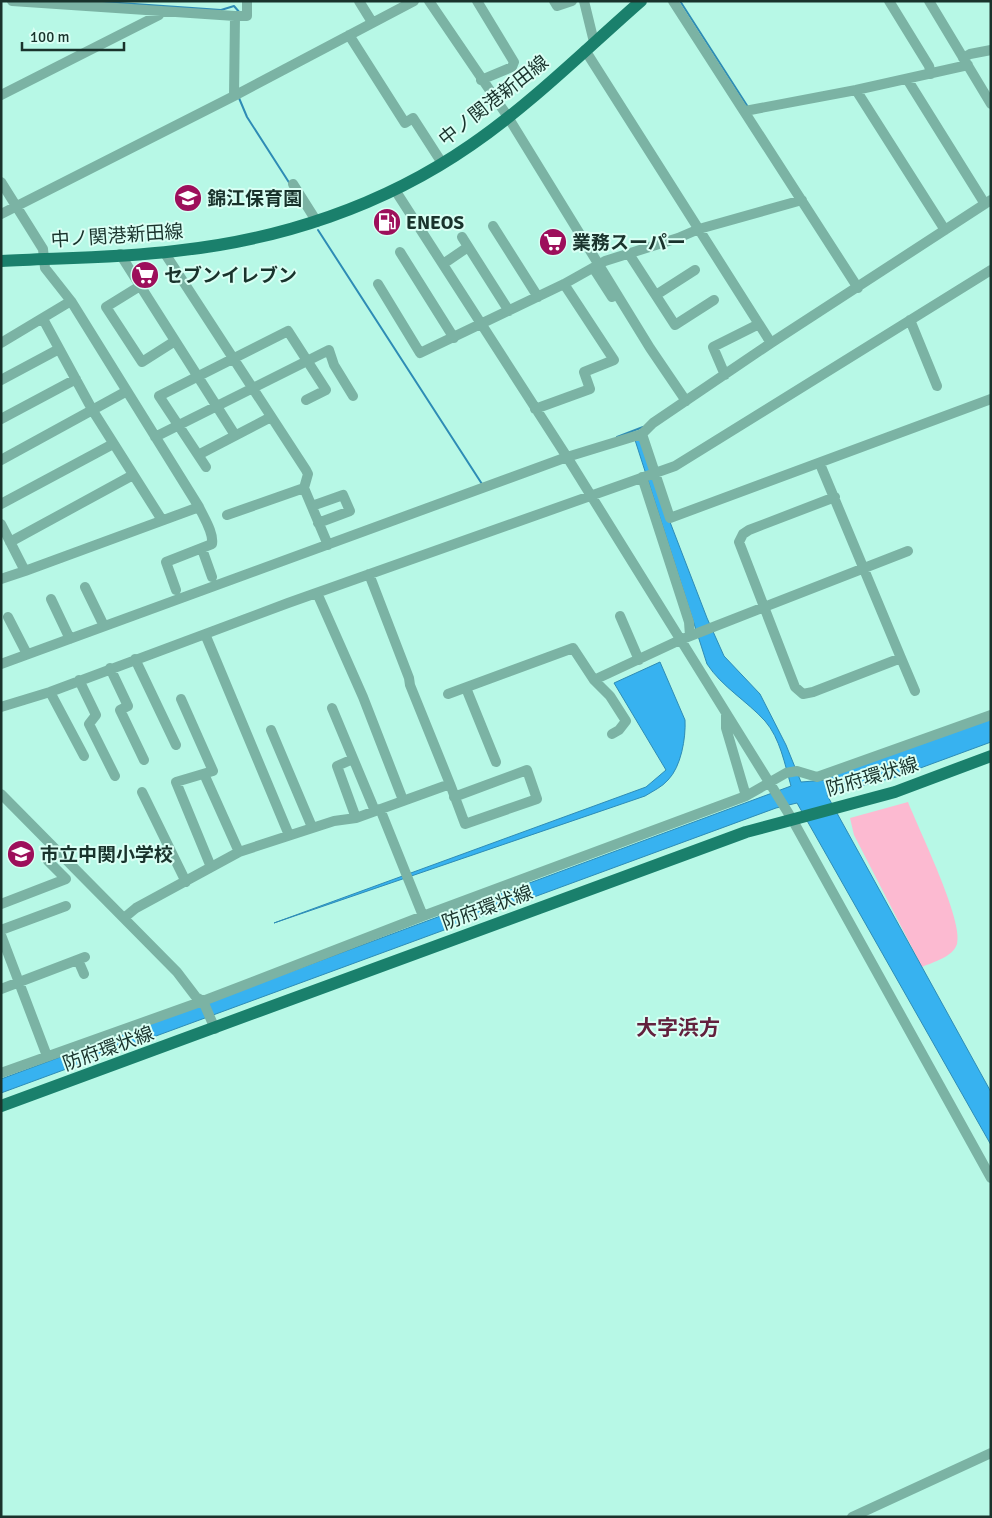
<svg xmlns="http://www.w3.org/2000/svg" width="992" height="1518" viewBox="0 0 992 1518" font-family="Signika,'Noto Sans JP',sans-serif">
  <rect width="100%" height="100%" fill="#b7f8e6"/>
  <path fill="#fcbad1" d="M908,802C918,828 964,921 957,944C953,957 933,962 922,967L854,835L850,818Z"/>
  <path fill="#37b2f0" stroke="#2e8cb5" d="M641,437L670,522L707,618L724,656L760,694L786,745L801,782L827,780L829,776L991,717V742L896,777L827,795L991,1092V1145L797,803L776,808L1,1093V1079L791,786C785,765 780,738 765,721C747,701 722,687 707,664L635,440Z
    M660,662L685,720C686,738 681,767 668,780C662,787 653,791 645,796L274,923L646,787L666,770L614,683Z"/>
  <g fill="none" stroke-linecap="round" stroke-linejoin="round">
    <path stroke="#2e8cb5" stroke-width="2" d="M91,1L221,10L234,6
      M680,1L748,107
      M234,6L240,13
      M239,98L247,117L290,184
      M318,230L482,484
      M617,437L643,427"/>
    <path stroke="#7bb3a4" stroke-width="10" d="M12,1L235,16H247V1
      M359,1L372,22
      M429,1L508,117L650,348L686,401
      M477,1L514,62L512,67L481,80
      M554,1L557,6L572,1
      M584,1L594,42
      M673,1L858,288
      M889,1L929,66L931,74
      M929,1L991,104
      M349,35L405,123L413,118L442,163
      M585,50L771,343
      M963,58L970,54L991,50
      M907,79L985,204
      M856,90L945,230
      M1,95L159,15L161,11
      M234,96L235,16
      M745,111L856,90L968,65
      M1,182L43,249L45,268L71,301L199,507C204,518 214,533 212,544L166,562L176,590
      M293,184L317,222
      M395,190L567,457L792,819L991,1178
      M1,214L234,96L414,1
      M493,226L538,297
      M462,237L509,311
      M164,252L306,470L308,474L304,488L328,545
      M400,252L454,338
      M120,254L235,435
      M629,254L675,325L714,300
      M443,264L468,247
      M594,269L612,297
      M378,284L420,353L564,284L605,261L678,238L699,229L802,200
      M140,286L106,307L142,362L175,341
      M656,295L695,270
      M43,319L93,411L162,520
      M910,320L937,386
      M1,343L71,301
      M725,375L713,347L759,324
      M1,380L59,349
      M535,409L590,389L584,372L614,360L564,284
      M1,419L76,379
      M642,434L670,518L991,399
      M155,437L329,350L334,365L353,396
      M198,455L271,417
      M1,460L127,391
      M820,464L901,658L813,692L803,694L795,687L739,542L743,534L749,530L835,497
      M206,467L159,396L288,331L326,390L306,400
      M642,477L689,622L690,636
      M1,504L113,444
      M312,506L343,495L350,511L318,523
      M227,515L304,488
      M1,524L25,571L199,507
      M10,542L133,475
      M202,549L212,577
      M369,574L409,678L410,685L450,784L465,824L537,799L527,770L454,797
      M1,579L25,571
      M85,587L104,626
      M317,593L363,697L403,800
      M51,599L70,639
      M620,616L639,660
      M8,617L27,654
      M205,634L289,835
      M901,658L915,691
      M135,659L176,745
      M1,664L567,457L642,434L653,423L771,343L991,200
      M110,668L128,706L120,710L144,760
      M79,680L96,715L89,724L115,776
      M594,680L680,640L908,551
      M466,688L496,762
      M50,692L84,756
      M448,694L573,648L594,680L610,696L626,721L619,730L612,734
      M181,699L213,771L176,782L211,867
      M1,707L50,692L288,603L675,466L991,270
      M332,708L375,811
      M726,715V728L746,796
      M271,730L312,827
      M353,759L337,766L356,818
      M204,774L239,852
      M142,792L186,882
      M1,794L177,972L196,997L203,1001L215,1029
      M380,809L423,916
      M1,904L66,879L48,861L59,852
      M124,918L136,908L239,852L334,821L356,818L450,784
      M1,930L66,906
      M1,935L47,1056
      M78,960L84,974
      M1,989L85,957
      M1,1073L203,1001L423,916L746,796L786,773L797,771L817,777L991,715
      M852,1517L991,1453"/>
    <path stroke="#1a806c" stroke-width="12" d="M1,261C59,258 118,258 175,251C280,240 383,206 471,145C532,103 585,50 641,1
      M1,1106L746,832L895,792L991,756"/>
  </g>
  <defs>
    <symbol id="school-disc" viewBox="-11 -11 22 22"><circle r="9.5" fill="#9d0f5b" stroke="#d9fff4"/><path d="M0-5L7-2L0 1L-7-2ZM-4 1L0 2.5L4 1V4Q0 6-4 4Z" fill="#fff"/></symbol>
    <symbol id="fuel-disc" viewBox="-11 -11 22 22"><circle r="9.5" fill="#9d0f5b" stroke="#d9fff4"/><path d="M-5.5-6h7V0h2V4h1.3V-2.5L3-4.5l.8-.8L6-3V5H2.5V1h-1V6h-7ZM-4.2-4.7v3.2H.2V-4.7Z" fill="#fff"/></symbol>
    <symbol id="supermarket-disc" viewBox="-11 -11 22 22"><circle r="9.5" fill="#9d0f5b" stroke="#d9fff4"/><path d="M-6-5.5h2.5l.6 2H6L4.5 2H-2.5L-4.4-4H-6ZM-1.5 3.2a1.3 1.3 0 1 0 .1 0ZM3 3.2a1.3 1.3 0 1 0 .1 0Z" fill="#fff"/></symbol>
  </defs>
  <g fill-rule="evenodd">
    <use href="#school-disc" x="172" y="182" width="32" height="32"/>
    <use href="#fuel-disc" x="371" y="206" width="32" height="32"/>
    <use href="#supermarket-disc" x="537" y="226" width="32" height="32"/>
    <use href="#supermarket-disc" x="129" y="259" width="32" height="32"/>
    <use href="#school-disc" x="5" y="838" width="32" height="32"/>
  </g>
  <g text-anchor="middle" stroke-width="4" stroke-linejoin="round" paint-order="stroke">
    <g font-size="19" fill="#19332c" stroke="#d9fff4">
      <text transform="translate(493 100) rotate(-38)" y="7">中ノ関港新田線</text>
      <text transform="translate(117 235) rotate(-4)" y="7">中ノ関港新田線</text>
      <text transform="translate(872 776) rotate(-16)" y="7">防府環状線</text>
      <text transform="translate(487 907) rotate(-20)" y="7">防府環状線</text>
      <text transform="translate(108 1048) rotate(-20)" y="7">防府環状線</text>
    </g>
    <g font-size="19" font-weight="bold" fill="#19332c" stroke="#d9fff4" text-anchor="start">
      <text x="207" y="205">錦江保育園</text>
      <text x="406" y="229">ENEOS</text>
      <text x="572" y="249">業務スーパー</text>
      <text x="164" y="282">セブンイレブン</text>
      <text x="40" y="861">市立中関小学校</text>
    </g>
    <g font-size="21" font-weight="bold" fill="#62203d" stroke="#d9fff4">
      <text x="678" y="1035">大字浜方</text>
    </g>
  </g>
  <rect width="992" height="1518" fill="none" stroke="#19332c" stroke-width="5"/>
  <path d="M22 42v8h102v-8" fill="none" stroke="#19332c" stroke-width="2.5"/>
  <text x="30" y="42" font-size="15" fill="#19332c" stroke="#d9fff4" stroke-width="4" paint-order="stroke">100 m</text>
</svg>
